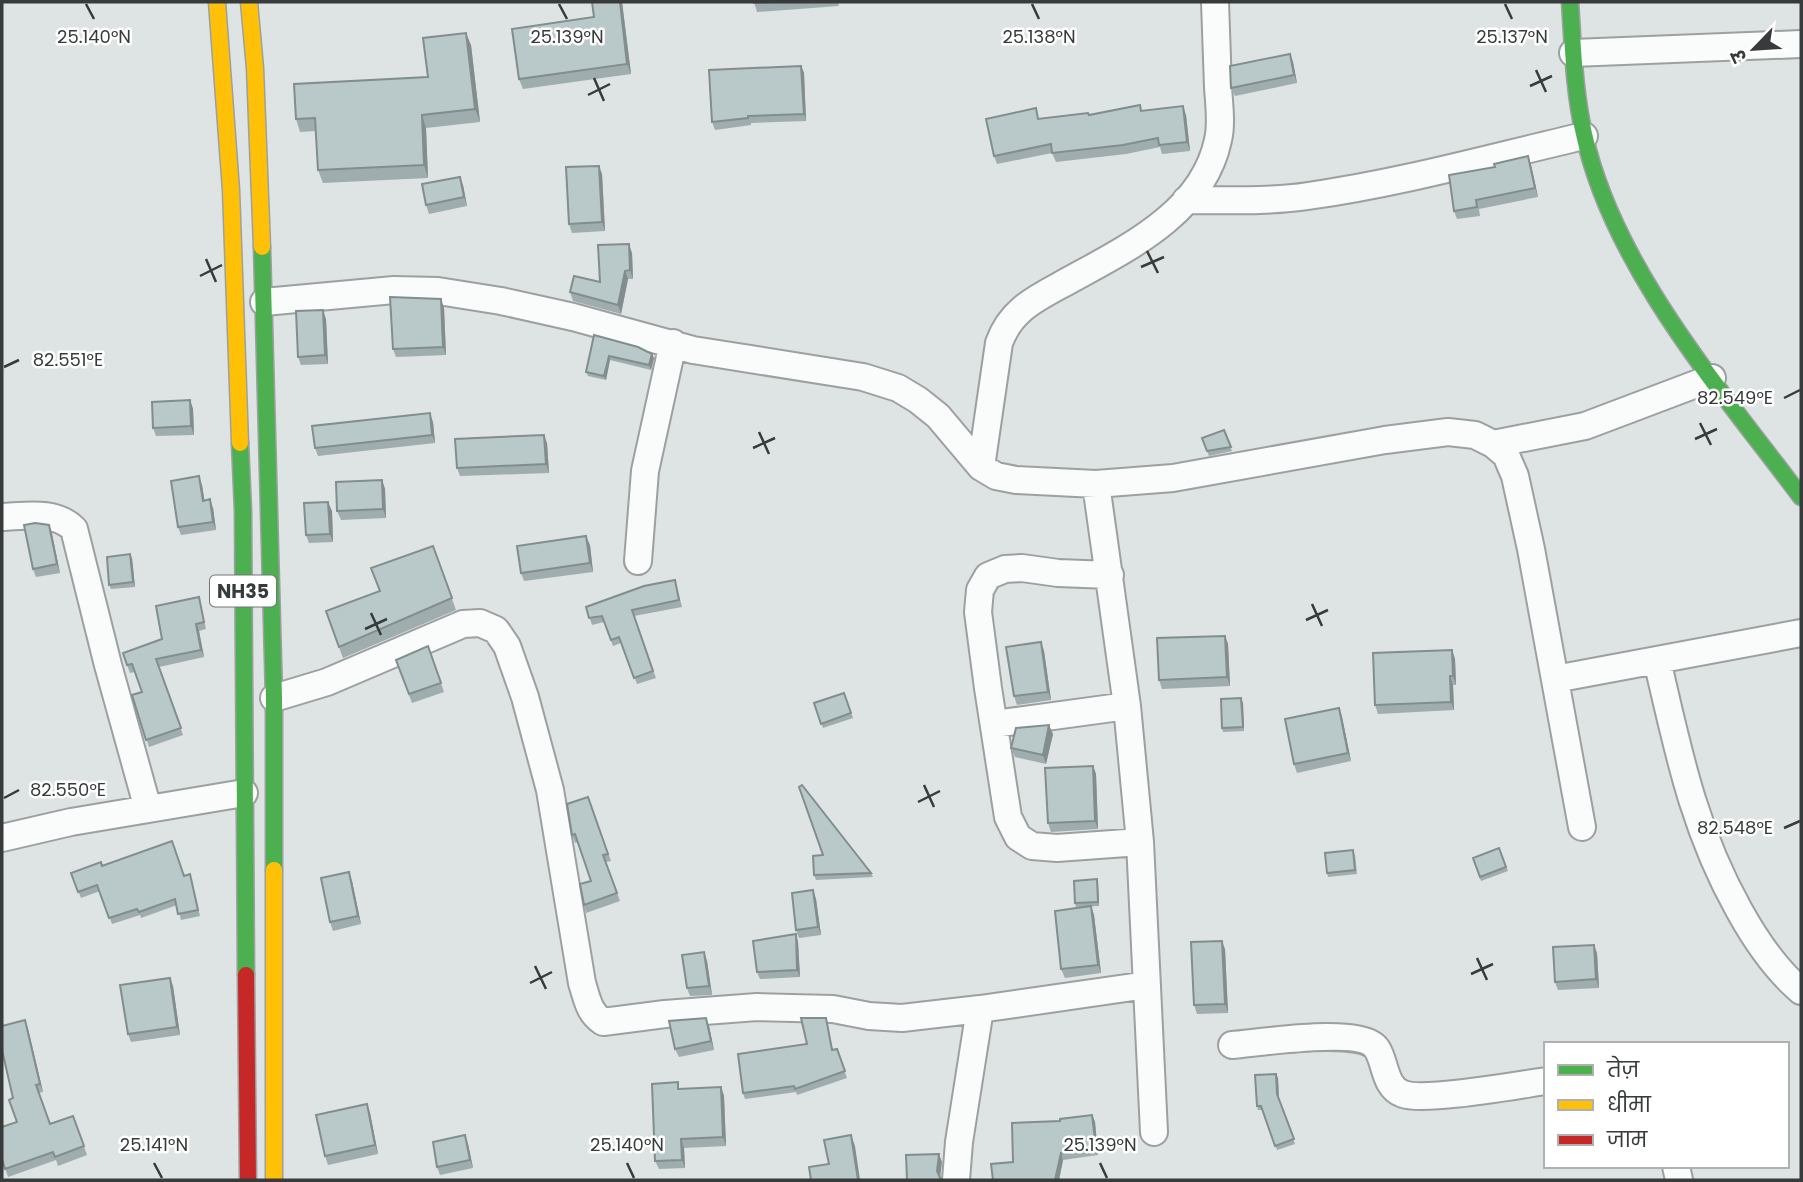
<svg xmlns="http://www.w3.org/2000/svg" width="1803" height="1182" viewBox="0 0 1803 1182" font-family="Poppins,'Noto Sans Devanagari',sans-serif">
  <rect width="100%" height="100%" fill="#dee3e3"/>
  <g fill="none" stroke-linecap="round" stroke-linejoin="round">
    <defs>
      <path id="street" d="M1573,53L1801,44
        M1186,200C1227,200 1268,202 1308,196C1401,183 1493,157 1584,136
        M264,302L394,290L438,291L501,301L573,317L693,350L863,377L898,388L918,400L938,416L981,467L996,476L1016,480L1096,484L1173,478L1385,440L1448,432L1475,435L1493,444L1506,455L1515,476L1531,549L1582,827
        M1493,444L1585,426L1712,378
        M981,467L999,343C1011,309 1037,298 1068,281C1126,249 1203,213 1218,140C1222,124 1219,104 1218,87C1217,59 1216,30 1215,2
        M1096,484L1127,706L1140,842L1154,1132
        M2,517C26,516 55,510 74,529L108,665L148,809
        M638,561L645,471L673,343
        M1110,575L1058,573L1022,568L1005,569L988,576L980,590L978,612L988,688L1008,817L1018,837L1032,846L1057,848L1140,842
        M1657,660C1678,750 1693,828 1739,910C1755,939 1775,969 1801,991
        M1555,679L1801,633
        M274,698L327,682L463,624L480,623L496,630L507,646L525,697L550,790L582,983C587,999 589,1013 603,1022L665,1014L757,1007L833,1009L869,1016L902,1018L980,1009L1147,985
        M994,724L1127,706
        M2,838L71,822L244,793
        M1232,1045C1259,1043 1363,1026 1377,1049C1386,1063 1384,1087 1403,1094C1424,1102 1518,1085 1546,1081
        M1676,1166L1679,1180
        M956,1180L959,1142L980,1009"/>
      <path id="fast" d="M1570,2C1573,46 1574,91 1584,134C1613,267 1721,390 1801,497
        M262,247L274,698V870
        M240,443L243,511L246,975"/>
      <path id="slow" d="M217,2L231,190L240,443
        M249,2L255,68L262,247
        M274,870V1180"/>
      <path id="jam" d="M246,975L248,1180"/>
    </defs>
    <use href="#street" stroke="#9da0a0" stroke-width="30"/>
    <use href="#fast" stroke="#9da0a0" stroke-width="19"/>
    <use href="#slow" stroke="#9da0a0" stroke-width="19"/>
    <use href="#jam" stroke="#9da0a0" stroke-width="19"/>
    <use href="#street" stroke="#fafbfb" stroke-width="26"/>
    <use href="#fast" stroke="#4caf50" stroke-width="16"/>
    <use href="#slow" stroke="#ffc107" stroke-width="16"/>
    <use href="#jam" stroke="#c62828" stroke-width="16"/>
  </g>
  <path fill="#9fadae" d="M622,2L631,74L523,89L519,79Z
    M754,2H838L839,6L757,12Z
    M471,45L480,122L426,128L428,178L323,183L318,170L316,131L300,132L296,119L428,77Z
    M1290,54L1293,62L1297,83L1235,96L1231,88Z
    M801,66L804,73L806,121L751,123V125L715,130L712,122Z
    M1142,111L1186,115L1190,151L1162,154L1160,147L1126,154L1056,162L1052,153L997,164L994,156L1039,119Z
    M1531,165L1538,197L1479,209L1480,216L1457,219L1454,211Z
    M602,174L605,231L572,233L569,224Z
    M463,185L467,206L429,214L426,205Z
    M632,253L633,279H628L621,314L573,301L570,292L600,282Z
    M444,308L446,355L396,357L393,349Z
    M326,319L328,364L301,365L298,357Z
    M594,335L654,358L651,370L610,360L606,380L588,376L586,372Z
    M190,400L193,409L194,435L156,436L153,428Z
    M433,422L435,443L318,456L315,448Z
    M1224,430L1232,451L1209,456L1202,438Z
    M547,443L549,473L460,476L457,468Z
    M382,480L385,489L386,518L341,520L337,511Z
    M202,485L204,500L213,508L216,530L181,535L178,527Z
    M332,511L333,542L309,543L306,535Z
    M49,525L52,534L60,573L36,577L33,569Z
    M590,545L593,572L524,581L521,573Z
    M433,546L456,610L343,658L326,611L380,591Z
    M132,558L135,587L111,589L109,585Z
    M675,580L682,607L634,616L656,678L637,684L621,643L613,646L604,622L592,625L586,607Z
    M201,605L206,629L199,631L204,657L159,667L183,735L149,747L132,695L142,692L135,672L130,673L127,665L162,639Z
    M1225,636L1228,644L1230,686L1162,689L1159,680Z
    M1041,642L1044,651L1051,700L1017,705L1014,696Z
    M428,646L444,692L412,703L396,660Z
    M1452,650L1455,659L1456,685H1453L1454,710L1378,714L1375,705Z
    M844,693L853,718L823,728L814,703Z
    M1243,703L1244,731L1223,732L1222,728Z
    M1339,708L1342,717L1351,761L1297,773L1294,764Z
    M1053,734L1046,764L1015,757L1011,748Z
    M1093,766L1096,774L1098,829L1051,832L1048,823Z
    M588,797L611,861L606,862L620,901L586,913L584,905L591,881L578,842L575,843L572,835Z
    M1499,848L1508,871L1481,881L1473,858Z
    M1355,854L1357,874L1328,877L1327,873Z
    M823,855L871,873L873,877L816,880L814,875Z
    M102,866L184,876L190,874L200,916L181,920L177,905L141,918L140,915L112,924L100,891L81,898L71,873Z
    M1097,879L1098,884L1099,906L1076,907L1075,903Z
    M352,881L361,924L333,931L330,922Z
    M813,890L816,899L821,935L799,938L796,930Z
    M1091,906L1094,915L1101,973L1065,978L1061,969Z
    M796,934L798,942L800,977L760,979L757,972Z
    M1225,949L1228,1013L1197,1014L1194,1005Z
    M704,952L707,961L712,995L690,996L687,988Z
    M1597,953L1599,988L1558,990L1555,982Z
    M173,986L180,1035L131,1042L128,1034Z
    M826,1018L833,1050L837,1049L847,1078L797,1095L796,1092L745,1099L743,1093L807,1044Z
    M25,1020L28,1029L43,1092L39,1093L50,1124L73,1116L87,1155L58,1166L56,1160L8,1177L2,1159L17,1122L13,1098Z
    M709,1026L714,1050L679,1057L675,1049Z
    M1278,1078L1279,1099L1295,1144L1277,1150L1262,1110H1258L1257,1106Z
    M721,1087L724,1096L726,1146L684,1148L685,1168L659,1169L655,1161L680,1089Z
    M367,1104L370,1113L378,1154L328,1165L325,1156Z
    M1092,1115L1095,1122L1098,1155L1063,1160L1059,1180H993L1060,1121Z
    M468,1144L473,1168L440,1175L437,1167Z"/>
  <path fill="#828d8d" d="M620,2H622L631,74L627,64Z
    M466,33L471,45L480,122L475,109Z
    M1290,54L1293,62L1297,83L1294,75Z
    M801,66L804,73L806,121L804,114Z
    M1183,106L1186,115L1190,151L1187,142Z
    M422,115L426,128L428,178L424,165Z
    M1528,156L1531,165L1538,197L1535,188Z
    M599,166L602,174L605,231L602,222Z
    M460,177L463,185L467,206L464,197Z
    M629,244L632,253L633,279L630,270Z
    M625,271L628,279L621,314L618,305Z
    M441,299L444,308L446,355L443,347Z
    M323,310L326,319L328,364L325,355Z
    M652,354L654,358L651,370L649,365Z
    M609,356L610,360L606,380L604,376Z
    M190,400L193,409L194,435L191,426Z
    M430,413L433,422L435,443L432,435Z
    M544,435L547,443L549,473L546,464Z
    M199,476L202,485L206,509L203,501Z
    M382,480L385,489L386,518L383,509Z
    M210,499L213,508L216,530L213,522Z
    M328,502L332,511L333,542L330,534Z
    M49,525L52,534L60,573L57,564Z
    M586,536L590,545L593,572L590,563Z
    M130,554L132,558L135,587L133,582Z
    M196,624L199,631L204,657L201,650Z
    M1225,636L1228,644L1230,686L1227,677Z
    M1041,642L1044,651L1051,700L1048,692Z
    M1452,650L1455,659L1456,685L1453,676Z
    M1450,676L1453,685L1454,710L1451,702Z
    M1241,698L1243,703L1244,731L1243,727Z
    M1339,708L1342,717L1351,761L1348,753Z
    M1049,725L1053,734L1046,764L1043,755Z
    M1093,766L1096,774L1098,829L1095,821Z
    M349,872L352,881L361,924L358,916Z
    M1097,879L1098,884L1099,906L1098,902Z
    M813,890L816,899L821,935L818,927Z
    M1091,906L1094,915L1101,973L1098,965Z
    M796,934L798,942L800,977L797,970Z
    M1222,941L1225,949L1228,1013L1225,1004Z
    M1594,945L1597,953L1599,988L1596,979Z
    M704,952L707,961L712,995L709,986Z
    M170,978L173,986L180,1035L177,1027Z
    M706,1018L709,1026L714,1050L711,1041Z
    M25,1020L28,1029L43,1092L40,1084Z
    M1276,1074L1278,1078L1279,1099L1277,1094Z
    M721,1087L724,1096L726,1146L723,1137Z
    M367,1104L370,1113L378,1154L375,1145Z
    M1092,1115L1095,1122L1098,1155L1096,1148Z
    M465,1135L468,1144L473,1168L470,1160Z
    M851,1135L855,1146L860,1180H858Z
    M681,1139L684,1148L685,1168L682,1160Z
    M1061,1153L1063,1160L1059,1180H1055Z
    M939,1154L942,1162L940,1179L937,1171Z"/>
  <path fill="#b9c9ca" stroke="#828d8d" stroke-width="2" d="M592,2H620L627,64L519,79L512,29L594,17Z
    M754,2H778L754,3Z
    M466,33L475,109L422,115L424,165L318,170L315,118L296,119L294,84L428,77L423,38Z
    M1290,54L1294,75L1231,88L1230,66Z
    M801,66L804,114L748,116V118L712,122L709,70Z
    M1140,105L1141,111L1183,106L1187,142L1159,145L1158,138L1123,145L1052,153L1051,144L994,156L986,119L1036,108L1038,119L1088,113L1089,115Z
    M1528,156L1535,188L1476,200L1477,207L1454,211L1449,175L1495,167L1494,164Z
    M599,166L602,222L569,224L566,167Z
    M460,177L464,197L426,205L422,184Z
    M629,244L630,270L625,271L618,305L570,292L574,276L600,282L598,245Z
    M390,297L441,299L443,347L393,349Z
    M323,310L325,355L298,357L296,311Z
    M594,335L638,347L652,354L649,365L609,356L604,376L586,372Z
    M190,400L191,426L153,428L152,402Z
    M430,413L432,435L315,448L312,426Z
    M1224,430L1231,447L1207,451L1202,438Z
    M544,435L546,464L457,468L455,439Z
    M199,476L203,501L210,499L213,522L178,527L171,481Z
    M382,480L383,509L337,511L336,482Z
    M328,502L330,534L306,535L304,503Z
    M35,523L49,525L57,564L33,569L24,525Z
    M586,536L590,563L521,573L517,546Z
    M433,546L452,598L339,647L326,611L380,591L371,568Z
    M130,554L133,582L109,585L107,557Z
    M675,580L679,600L632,610L653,671L634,678L619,637L611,640L602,616L589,618L586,607L644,586Z
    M199,597L204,622L196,624L201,650L156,659L181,728L146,740L132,695L142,692L132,664L127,665L123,653L162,639L156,606Z
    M1225,636L1227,677L1159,680L1157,638Z
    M1041,642L1048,692L1014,696L1006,647Z
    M428,646L441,683L409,694L396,660Z
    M1452,650L1453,676H1450L1451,702L1375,705L1373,653Z
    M844,693L851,713L821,724L814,703Z
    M1241,698L1243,727L1222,728L1221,699Z
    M1339,708L1348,753L1294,764L1285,719Z
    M1049,725L1043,755L1011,748L1016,728Z
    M1093,766L1095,821L1048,823L1045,768Z
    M802,785L871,873L814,875L813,856L823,855L799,787Z
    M588,797L608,854L603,855L617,893L584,905L580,884L591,881L575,834L572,835L567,804Z
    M172,841L184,876L190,874L198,910L178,914L175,899L139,912L137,909L109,918L97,885L78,892L71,873L101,862L102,866Z
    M1499,848L1506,867L1480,877L1473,858Z
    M1353,850L1355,870L1327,873L1325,853Z
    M349,872L358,916L330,922L321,878Z
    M1097,879L1098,902L1075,903L1074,881Z
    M813,890L818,927L796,930L792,893Z
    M1091,906L1098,965L1061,969L1055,911Z
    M796,934L797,970L757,972L753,941Z
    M1222,941L1225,1004L1194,1005L1191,942Z
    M1594,945L1596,979L1555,982L1553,947Z
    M704,952L709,986L687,988L682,955Z
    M170,978L177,1027L128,1034L120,985Z
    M706,1018L711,1041L675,1049L669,1021Z
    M801,1018H826L832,1050L837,1049L845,1071L795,1089L794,1086L743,1093L738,1054L807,1044Z
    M25,1020L40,1084L36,1085L50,1124L73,1116L84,1146L55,1157L53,1152L5,1169L2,1159V1127L17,1122L9,1100L13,1098L2,1050V1026Z
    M1276,1074L1277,1094L1294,1139L1275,1146L1261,1106H1257L1255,1075Z
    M678,1082V1089L721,1087L723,1137L681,1139L682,1160L655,1161L652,1084Z
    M367,1104L375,1145L325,1156L316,1115Z
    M1092,1115L1096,1148L1061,1153L1055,1180H993L991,1164L1013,1162L1012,1123L1060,1121V1119Z
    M465,1135L470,1160L437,1167L433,1142Z
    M851,1135L858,1180H811L809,1167L829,1164L824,1140Z
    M939,1154L937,1171L941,1180H907L906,1155Z"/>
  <path fill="none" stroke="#373b3b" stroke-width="2.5" d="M86,4L94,19M559,4L567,19M1032,4L1039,19M1505,4L1512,19M1536,70L1546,92M594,78L604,101M1530,86L1552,76M588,95L610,84M1147,251L1158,273M206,259L216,282M1141,267L1164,257M200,276L222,265M4,367L19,360M1784,398L1800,390M1700,423L1711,445M759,432L769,454M1695,439L1717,429M753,448L775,438M1312,604L1322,626M371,613L381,635M1306,620L1328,610M365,629L387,619M924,785L934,807M4,798L19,790M918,802L940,791M1784,828L1800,821M1477,958L1487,980M535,966L546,989M1471,974L1493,964M530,983L552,972M154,1163L162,1178M627,1163L634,1178M1100,1163L1107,1178"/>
  <g text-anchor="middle" stroke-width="5" stroke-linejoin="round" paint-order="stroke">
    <rect fill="#fff" stroke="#737676" stroke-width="2" x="210" y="575.5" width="66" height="31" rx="5"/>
    <g font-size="19" font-weight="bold" fill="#373b3b">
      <text x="243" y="598">NH35</text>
    </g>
  </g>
  <g font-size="18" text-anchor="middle" fill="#373b3b" stroke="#fff" stroke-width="5" stroke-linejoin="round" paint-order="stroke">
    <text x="94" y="43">25.140°N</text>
    <text x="567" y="43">25.139°N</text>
    <text x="1039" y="43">25.138°N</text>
    <text x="1512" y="43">25.137°N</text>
    <text x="68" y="366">82.551°E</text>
    <text x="1735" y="404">82.549°E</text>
    <text x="68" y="796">82.550°E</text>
    <text x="1735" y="834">82.548°E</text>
    <text x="154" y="1151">25.141°N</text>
    <text x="627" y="1151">25.140°N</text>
    <text x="1100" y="1151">25.139°N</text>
  </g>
  <rect width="1803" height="1182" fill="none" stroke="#373b3b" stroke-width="7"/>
  <rect x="1544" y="1042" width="245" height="126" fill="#ffffff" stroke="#afb1b1" stroke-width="2"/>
  <rect x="1558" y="1065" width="35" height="10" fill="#4caf50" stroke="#afb1b1" stroke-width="2"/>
  <text x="1607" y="1077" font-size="21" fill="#373b3b">तेज़</text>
  <rect x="1558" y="1100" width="35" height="10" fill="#ffc107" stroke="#afb1b1" stroke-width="2"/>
  <text x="1607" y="1112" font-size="21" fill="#373b3b">धीमा</text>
  <rect x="1558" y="1135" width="35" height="10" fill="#c62828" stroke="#afb1b1" stroke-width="2"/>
  <text x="1607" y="1147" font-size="21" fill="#373b3b">जाम</text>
  <g transform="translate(1754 49) rotate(245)" stroke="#ffffff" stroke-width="5" paint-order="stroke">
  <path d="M0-5L12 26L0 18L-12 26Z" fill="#373b3b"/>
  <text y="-10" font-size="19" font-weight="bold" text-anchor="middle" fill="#373b3b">उ</text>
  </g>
</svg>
